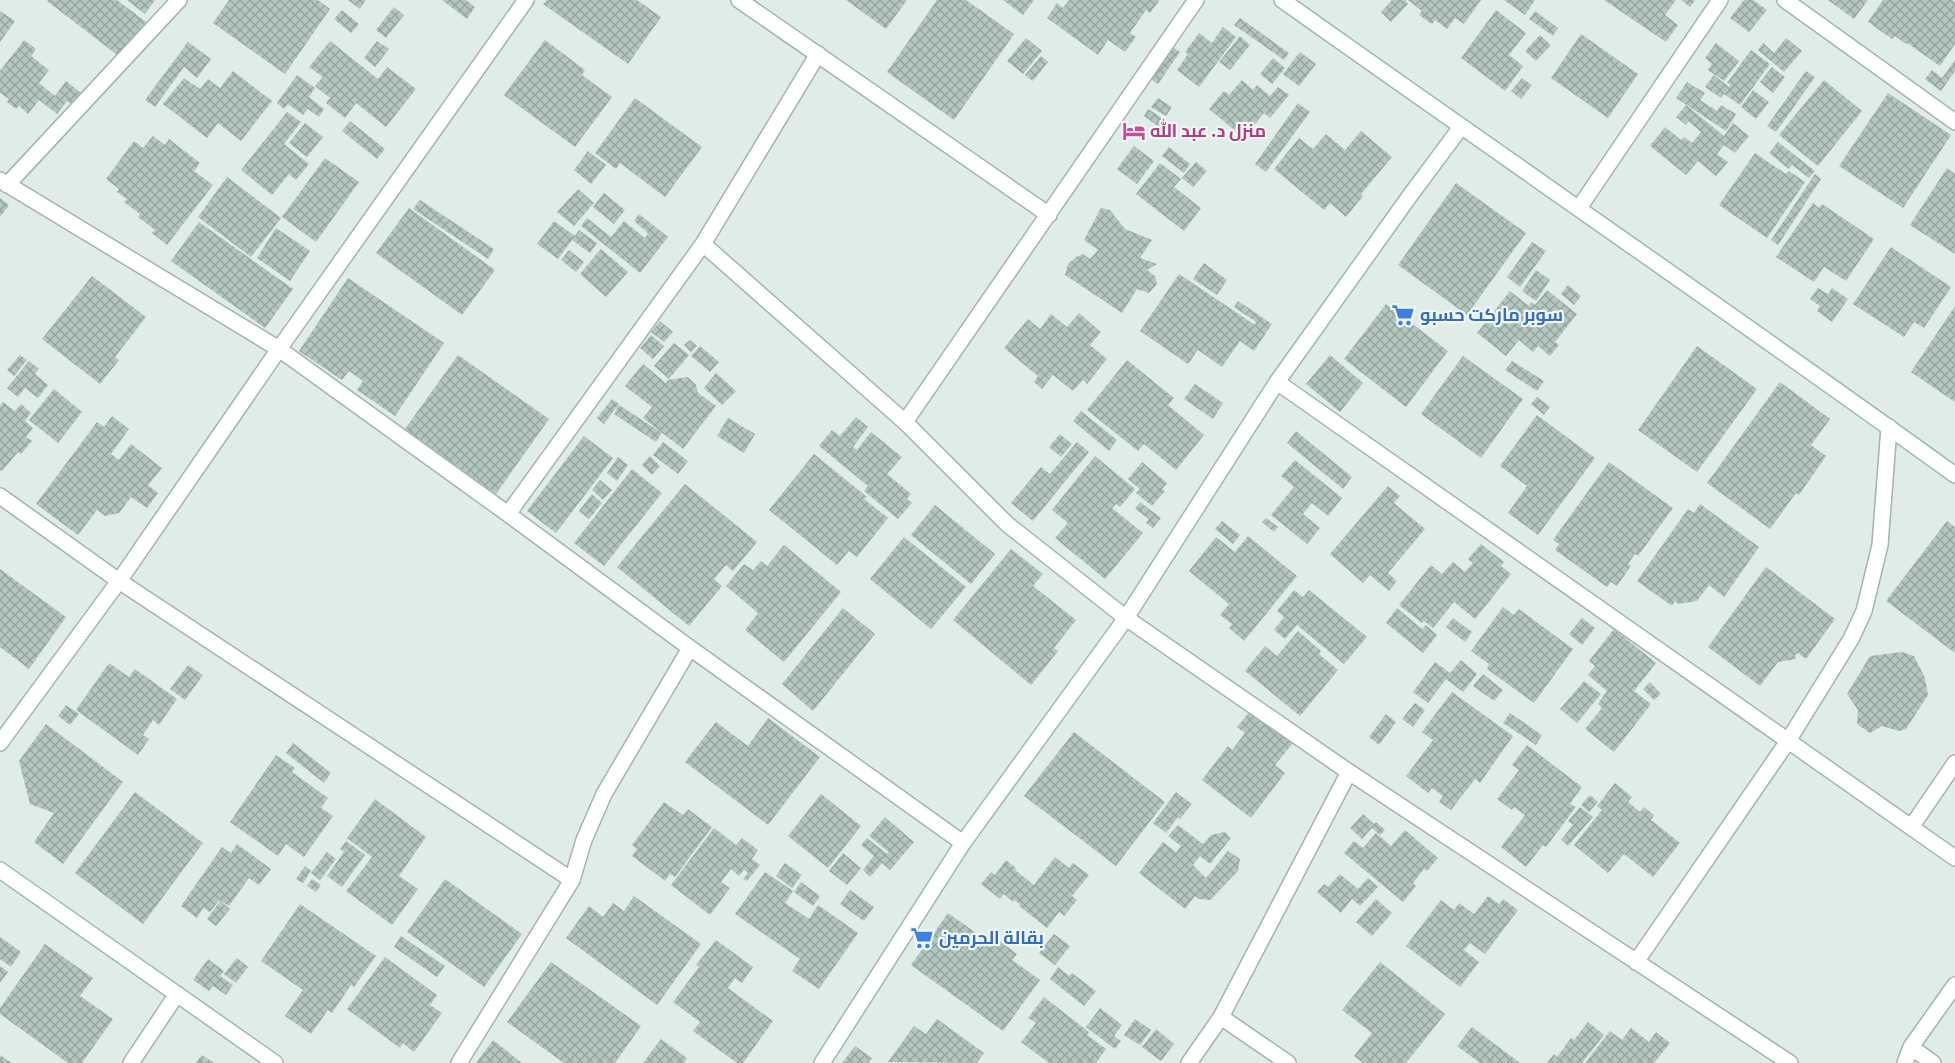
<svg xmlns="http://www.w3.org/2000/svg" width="1955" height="1063" viewBox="0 0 1955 1063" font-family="'Source Sans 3',Cairo,sans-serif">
  <defs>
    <pattern id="building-cross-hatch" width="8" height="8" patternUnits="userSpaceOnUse" patternTransform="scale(1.25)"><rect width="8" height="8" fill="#b4c6c0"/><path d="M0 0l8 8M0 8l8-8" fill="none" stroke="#92a29d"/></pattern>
  </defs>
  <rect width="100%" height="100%" fill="#dfece7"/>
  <path fill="url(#building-cross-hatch)" d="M48,0H117L146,22L120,57L47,1Z
    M127,0H155L145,14Z
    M229,0H318L330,9L285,74L213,23Z
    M348,0H366L360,9Z
    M442,0H466L475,7L467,19Z
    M547,0H637L661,17L628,64L543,4Z
    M846,0H907L886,29Z
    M937,0H966L1014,34L954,120L887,72Z
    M1003,0H1034L1023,15Z
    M1069,0H1158L1159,1L1150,13L1146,10L1130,33L1136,37L1125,52L1108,40L1098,55L1047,18L1057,3L1063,8Z
    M1392,0H1405L1408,4L1391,22L1381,12Z
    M1408,0H1481L1464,24L1455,18L1447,29L1435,20L1432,24L1419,15L1422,11Z
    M1504,0H1535L1525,15Z
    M1604,0H1676L1665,15L1678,25L1666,42Z
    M1681,0H1695L1690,7Z
    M1744,0H1753L1767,10L1749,32L1730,18Z
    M1828,0H1868L1854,19Z
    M1883,0H1952L1955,2V44L1940,66L1907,43L1906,44L1895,36L1892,39L1868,22Z
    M394,7L404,15L386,38L376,30Z
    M342,10L359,24L351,33L334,19Z
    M1496,10L1526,33L1509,55L1523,66L1505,91L1461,58Z
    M0,11L15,21L0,42Z
    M1535,11L1558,28L1553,36L1529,19Z
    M1240,18L1289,53L1284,60L1234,25Z
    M1223,27L1236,37L1199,87L1177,70L1188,54L1185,52L1199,33L1212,43Z
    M1581,34L1638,74L1608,118L1551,78Z
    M1540,35L1551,45L1536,61L1525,51Z
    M1240,36L1250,45L1230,70L1219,62Z
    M1026,38L1042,51L1023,74L1007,61Z
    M1786,38L1802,51L1784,72L1758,50L1763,43L1774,53Z
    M24,40L36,49L31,56L49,70L39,83L55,96L66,81L86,97L77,108L67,101L57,114L39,100L28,114L19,106L16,109L7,102L9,99L0,93V71Z
    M545,40L585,70L582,75L612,97L575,147L504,95Z
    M330,41L378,79L387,67L416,89L386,127L356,103L345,118L326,103L330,98L315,86L323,77L309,67Z
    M377,41L389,49L375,67L364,58Z
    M188,42L211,59L197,78L184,67L155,107L145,100Z
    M1716,43L1739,61L1724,81L1708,70L1712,64L1705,58Z
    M1170,45L1180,52L1158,84L1147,77Z
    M1751,50L1770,64L1740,105L1724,94L1721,98L1705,87L1714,75L1729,87L1731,85L1727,83Z
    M1300,52L1316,64L1299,86L1283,74Z
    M1041,56L1048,62L1033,81L1025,75Z
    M1273,58L1285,68L1272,84L1260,74Z
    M1955,60V71L1941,91L1925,79L1932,70L1942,78Z
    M1772,67L1785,77L1773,93L1760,82Z
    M233,71L272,101L241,141L218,123L207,138L163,104L184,78L200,89L208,79L220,88Z
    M1806,71L1815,77L1776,132L1767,126Z
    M297,75L315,88L309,97L324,109L319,117L308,109L303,115L288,104L284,109L277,103Z
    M1522,78L1532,85L1521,99L1511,91Z
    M1242,80L1253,90L1257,85L1270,96L1278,87L1289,95L1270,118L1264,113L1244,138L1209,109L1224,91L1229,95Z
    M1824,80L1862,111L1818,166L1779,135Z
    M1687,82L1705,93L1700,100L1717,111L1721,105L1736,114L1726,131L1676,98Z
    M1753,90L1769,102L1756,119L1741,107Z
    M1888,93L1951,135L1903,208L1839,166Z
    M635,98L702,147L665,197L620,163L616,169L595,153Z
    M1158,98L1172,107L1166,116L1151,107Z
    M1298,103L1310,112L1266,172L1255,164Z
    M1686,105L1724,136L1733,123L1749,136L1735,153L1724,145L1717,154L1728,162L1716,176L1698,161L1686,175L1650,146L1665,127L1681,140L1684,137L1692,143L1701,132L1688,121L1686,125L1676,117Z
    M1148,109L1168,122L1163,130L1144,116Z
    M287,112L301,122L284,144L309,164L296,180L289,174L272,195L241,170Z
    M350,121L385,149L377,159L342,131Z
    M305,123L323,137L307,157L289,143Z
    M1361,131L1392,157L1361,194L1363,196L1346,217L1330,203L1324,210L1274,169L1299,138L1313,149L1326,134L1345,150Z
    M153,136L165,145L169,139L200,163L194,171L213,185L167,245L152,233L155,230L138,217L140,214L124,202L127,199L117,192L119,189L106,179L134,141L143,148Z
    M1778,142L1815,171L1809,178L1792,165L1789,169L1769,153Z
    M1134,146L1154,161L1137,184L1117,169Z
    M1169,147L1190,164L1184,173L1162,156Z
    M588,151L606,165L591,184L574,170Z
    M1755,153L1786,174L1789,171L1805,182L1767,238L1719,205Z
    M325,158L359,182L316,242L282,217Z
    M1196,162L1207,171L1193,187L1182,178Z
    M1160,163L1181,179L1174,187L1201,208L1184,231L1136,194Z
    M1947,168L1955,174V254L1910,225Z
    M1815,174L1821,179L1778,245L1771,240Z
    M227,177L281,218L251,257L198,217Z
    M1456,183L1526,233L1467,315L1398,265Z
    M578,189L594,203L574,226L557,212Z
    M604,193L625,210L614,224L593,207Z
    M0,198L9,205L0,217Z
    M420,200L494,249L488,259L413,209Z
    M1813,203L1819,208L1822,204L1874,239L1846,281L1824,267L1814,282L1776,257Z
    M409,208L495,270L462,315L376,253Z
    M1101,208L1110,210L1125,229L1152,240L1140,258L1157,264L1147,270L1155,276L1157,284L1149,293L1137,289L1122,313L1065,275L1068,264L1076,257L1083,254L1090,259L1098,250L1084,240Z
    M639,214L668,237L640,273L581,226L587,218L611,237L624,221L645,238L648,233L634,221Z
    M554,221L575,236L579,230L597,243L590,253L572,240L558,259L537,244Z
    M199,222L293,289L265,328L171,261Z
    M276,228L310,251L290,281L257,258Z
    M1532,242L1546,251L1520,287L1507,277Z
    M1891,247L1951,287L1924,328L1914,322L1904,337L1853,304Z
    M601,249L628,272L606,297L580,274Z
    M569,250L584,262L576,272L561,260Z
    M1204,263L1227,280L1217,295L1193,279Z
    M1536,270L1550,280L1536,301L1522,291Z
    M1179,274L1255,325L1256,322L1234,307L1238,301L1272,324L1254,351L1240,341L1222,367L1198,350L1188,364L1140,331Z
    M92,276L146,317L115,357L119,360L100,384L42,339Z
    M348,278L444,343L395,416L357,390L363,381L349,371L342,380L299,351Z
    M1568,285L1581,296L1574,305L1561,294Z
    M1818,288L1828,294L1832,288L1848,299L1832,322L1817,311L1820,306L1810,299Z
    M1547,290L1577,314L1555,342L1559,345L1550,356L1538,346L1533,352L1519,340L1506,356L1477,333L1510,291L1529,306L1531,302L1535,305Z
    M1386,304L1448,351L1406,407L1344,359Z
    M1955,306V402L1911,372Z
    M1079,313L1101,332L1090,345L1107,359L1087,384L1083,380L1073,391L1053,375L1042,389L1034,382L1038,376L1004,348L1028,319L1040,329L1051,314L1067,327Z
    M660,321L673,332L664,342L651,332Z
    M651,335L664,346L653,359L640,348Z
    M690,340L697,346L691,352L684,345Z
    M674,343L689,355L669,379L654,366Z
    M700,346L719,362L710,372L691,356Z
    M1697,346L1757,389L1697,472L1638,430Z
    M20,355L27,360L14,376L7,370Z
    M458,355L549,419L496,494L405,429Z
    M1330,355L1363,383L1340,412L1306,384Z
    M1463,356L1523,399L1481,458L1421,414Z
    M1127,360L1174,398L1168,405L1204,435L1176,470L1144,444L1138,451L1087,410Z
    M29,361L39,369L35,374L48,385L38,398L25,388L18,397L7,388Z
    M1512,361L1544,381L1537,391L1505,370Z
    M643,364L666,383L668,380L688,377L696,385L698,393L716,406L683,449L643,418L652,407L625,386Z
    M716,373L736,391L722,405L704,388Z
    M1780,382L1830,419L1811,445L1826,456L1799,495L1796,493L1770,529L1707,483Z
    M1195,384L1223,403L1213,419L1184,399Z
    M54,389L82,412L58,443L29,420Z
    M1537,397L1550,407L1544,415L1531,404Z
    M612,399L619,404L604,424L597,418Z
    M3,402L15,411L21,404L31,413L25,421L33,428L26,437L32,441L21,454L18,452L2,471L0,470V406Z
    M619,405L662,433L656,442L614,414Z
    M1081,411L1117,440L1109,451L1073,421Z
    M1537,415L1595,458L1538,535L1508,513L1527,486L1500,466Z
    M112,416L129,429L111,454L119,460L131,444L162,468L148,485L158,493L147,508L131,497L119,513L105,516L97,510L78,535L36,504L97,422L104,427Z
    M856,417L868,427L853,447L857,450L871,432L902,457L887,474L911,494L907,499L912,503L898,519L864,491L868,486L819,446L832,430L840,436Z
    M728,418L755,434L744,453L717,436Z
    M1296,431L1352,477L1343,489L1287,443Z
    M1060,434L1072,444L1061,457L1049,447Z
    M584,436L613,458L556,533L527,511Z
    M663,442L688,461L678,474L653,455Z
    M1077,442L1089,452L1033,521L1011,503L1041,467L1050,474Z
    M814,454L867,497L864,499L888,518L857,557L849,551L837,565L769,510Z
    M650,456L660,466L652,475L642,465Z
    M1095,456L1135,489L1120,507L1116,504L1112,508L1143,533L1105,579L1055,538L1068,523L1052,510Z
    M618,457L628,465L617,481L607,473Z
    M1295,460L1342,498L1328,516L1312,503L1303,514L1320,528L1307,544L1271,515L1294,487L1281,476Z
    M1142,462L1167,483L1162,489L1165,491L1152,506L1136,493L1140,489L1128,479Z
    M1609,462L1673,508L1638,556L1635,554L1628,564L1631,566L1617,586L1611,582L1607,587L1555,550L1559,544L1553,540Z
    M632,469L662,493L604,566L574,543Z
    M600,480L612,490L603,500L592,490Z
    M685,484L757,542L733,571L726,565L714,579L722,586L689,626L617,567Z
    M1388,486L1400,496L1394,503L1425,529L1388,573L1397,581L1389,591L1370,575L1363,583L1330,554Z
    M592,494L602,503L589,519L579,511Z
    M1140,502L1161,518L1153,528L1146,523L1149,519L1135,509Z
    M1700,504L1759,547L1724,597L1709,585L1697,601L1678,604L1675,601L1672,606L1637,581L1688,509L1694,513Z
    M935,505L995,554L971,584L911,535Z
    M1266,518L1278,527L1274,532L1262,522Z
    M1222,521L1240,535L1233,544L1215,529Z
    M1947,521L1955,527V653L1886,601Z
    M1248,536L1297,576L1244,641L1229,628L1232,624L1220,615L1229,604L1189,571L1216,537L1235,552Z
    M904,537L966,587L931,629L870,579Z
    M1481,544L1504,562L1501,566L1511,574L1475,619L1454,602L1433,628L1424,621L1422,623L1399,605L1431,565L1442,574L1453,562L1465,572L1473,563L1468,559Z
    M784,545L841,592L784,662L745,630L758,613L726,586L744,564L753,570L761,561L767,566Z
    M1011,549L1043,574L1033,586L1076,620L1054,648L1058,651L1031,685L953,620Z
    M1766,567L1835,619L1806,659L1798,653L1795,655L1796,659L1778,662L1760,686L1708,647Z
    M0,569L66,617L29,669L0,647Z
    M1294,590L1303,597L1309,590L1367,637L1344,664L1297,625L1285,639L1274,630L1284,617L1277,611Z
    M1503,607L1514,615L1519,609L1573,649L1534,703L1487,669L1489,664L1471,651Z
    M843,608L875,634L813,711L782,684Z
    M1397,608L1422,629L1426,625L1437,635L1423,653L1386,623Z
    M1453,618L1472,632L1465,642L1446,627Z
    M1582,618L1595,628L1582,645L1569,634Z
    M1614,629L1656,663L1634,691L1651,704L1614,752L1585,729L1602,708L1598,704L1607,691L1588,675L1595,666L1589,661Z
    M1298,631L1321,651L1319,654L1338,670L1300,716L1245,671L1265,646L1277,656Z
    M1902,652L1914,656L1925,678L1928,695L1906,729L1899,731L1882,726L1870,733L1857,724L1858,710L1847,694L1870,656Z
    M1461,660L1477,674L1463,692L1446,679L1428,703L1413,692L1435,662L1450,673Z
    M109,663L129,677L135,669L177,699L159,725L153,720L143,735L149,739L138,755L76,710Z
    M188,665L203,675L185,700L170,689Z
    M1483,674L1503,690L1494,701L1473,686Z
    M1584,681L1601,694L1577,723L1560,709Z
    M1650,682L1661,694L1654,700L1643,689Z
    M1452,692L1513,736L1480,783L1475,779L1451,810L1439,802L1443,796L1432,788L1428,793L1406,776L1433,740L1422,732Z
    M1415,703L1425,710L1413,727L1402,719Z
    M66,705L79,714L70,725L58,716Z
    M1251,710L1293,743L1275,765L1285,773L1251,818L1202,780L1228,746L1232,750L1245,733L1237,727Z
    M1510,713L1542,735L1536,745L1503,723Z
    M1386,714L1396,722L1379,745L1369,737Z
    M768,718L820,757L768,825L685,762L716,722L748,746Z
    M46,724L123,782L63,864L34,842L54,813L30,804L19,761Z
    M1074,732L1165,802L1116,866L1024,796Z
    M293,743L331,773L324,783L286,753Z
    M1527,745L1582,787L1570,804L1576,807L1546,847L1543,845L1526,867L1501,847L1525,815L1514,807L1512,810L1497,799L1519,770L1512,765Z
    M276,755L295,768L292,772L328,798L321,808L333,816L304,857L286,844L278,856L230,822Z
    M1615,783L1632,797L1628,802L1640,812L1644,807L1654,815L1651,820L1680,843L1653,877L1624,854L1608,873L1574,845L1602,810L1597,806Z
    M135,792L203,843L143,924L75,873Z
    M1176,792L1192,804L1180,819L1178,817L1166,833L1153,823Z
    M821,794L861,826L828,868L788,836Z
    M1590,795L1598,802L1589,812L1581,805Z
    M375,799L426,837L399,876L418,889L392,925L346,891L372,857L347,838Z
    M664,802L683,815L688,809L712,827L675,877L670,874L665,881L632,856L637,849L632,845Z
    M1580,807L1593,817L1568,846L1561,840L1573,825L1568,821Z
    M1363,814L1374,824L1376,822L1385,830L1380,835L1372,828L1362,839L1350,828Z
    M885,817L914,842L890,870L882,863L870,877L863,870L874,856L861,845L867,838L887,854L889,852L869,836Z
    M1178,825L1203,844L1211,835L1225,832L1231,838L1210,864L1200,856L1193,865L1206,878L1228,851L1240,859L1238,871L1210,900L1199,899L1195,896L1185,909L1139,873L1163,842L1176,852L1181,846L1168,836Z
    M714,828L736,845L742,838L758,850L752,859L760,865L747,881L743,879L748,873L744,870L739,876L731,869L721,882L730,888L710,915L671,885Z
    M1405,830L1438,858L1427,871L1424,869L1413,883L1416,886L1403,902L1344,853L1354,841L1363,848L1376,833L1391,846Z
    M346,841L365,855L342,887L327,876L344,852L340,849Z
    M237,844L271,869L259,885L249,878L229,906L219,900L210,912L203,908L197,918L181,906L222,847L231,853Z
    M327,852L336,859L320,880L311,873Z
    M843,853L861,868L847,885L829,871Z
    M1055,857L1069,868L1073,863L1089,875L1072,896L1077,900L1064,916L1059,912L1047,928L1019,906L1020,904L1014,900L1013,902L1004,894L1000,899L981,884L991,872L995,875L1006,860L1016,868L1015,870L1034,885Z
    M785,863L802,875L792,888L776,876Z
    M305,866L311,871L303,883L296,879Z
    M765,872L793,891L785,903L809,919L818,905L858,933L819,989L792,971L800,959L735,914Z
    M1340,874L1358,889L1368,878L1378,887L1360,906L1352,899L1341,913L1317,892L1324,884L1328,887Z
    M312,879L321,885L316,892L307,886Z
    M445,879L522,934L484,987L407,932Z
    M801,882L820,896L813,906L794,892Z
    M850,890L874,907L864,921L840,904Z
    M634,896L701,944L657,1005L566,938L589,906L603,917L613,903L624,911Z
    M1488,896L1499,904L1503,899L1518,910L1485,954L1470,943L1464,950L1479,962L1460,987L1406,946L1441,900L1454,910L1459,903L1474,914Z
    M1376,899L1392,913L1372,936L1356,922Z
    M220,901L230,909L216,926L207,919Z
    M300,904L376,956L354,987L351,985L332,1013L328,1010L311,1034L285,1016L303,990L261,961Z
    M948,913L993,945L997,939L1017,954L1012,960L1040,980L1003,1031L911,965Z
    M1054,934L1070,946L1055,965L1039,953Z
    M401,936L445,966L437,977L394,947Z
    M0,937L21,952L11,967L0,959Z
    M716,940L753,967L742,983L735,978L728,988L773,1021L743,1063H737L693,1031L700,1022L673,1002L699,967L696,965Z
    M45,944L93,978L80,996L113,1019L82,1063H68L0,1014V1008Z
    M385,957L437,995L430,1005L442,1013L414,1052L403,1043L400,1048L347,1009Z
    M237,958L248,967L236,983L224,974Z
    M208,959L224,971L220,976L233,985L226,995L213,986L209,991L193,980Z
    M551,962L641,1026L615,1063H564L507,1022Z
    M1380,962L1445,1014L1406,1063H1363L1354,1056L1372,1033L1342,1010Z
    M0,966L8,972L0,983Z
    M1058,967L1069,976L1072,973L1096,991L1084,1006L1050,979Z
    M1044,997L1089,1032L1087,1035L1106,1049L1096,1063H1049L1021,1042L1036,1023L1028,1018Z
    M1100,1008L1122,1025L1114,1036L1121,1041L1115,1049L1086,1027Z
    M937,1019L984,1053L977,1063L888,1062L914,1026L926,1034Z
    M1135,1019L1151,1030L1140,1045L1124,1035Z
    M1588,1022L1604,1035L1582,1063H1547L1554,1054L1557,1057L1571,1038L1574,1040Z
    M1472,1027L1520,1063H1480L1457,1046Z
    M1631,1028L1649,1042L1656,1032L1670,1043L1654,1063H1585L1610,1031L1622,1040Z
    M1156,1029L1174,1044L1161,1061L1142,1047Z
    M661,1039L687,1058L684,1063H643Z
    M493,1040L522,1063H476Z
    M855,1046L872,1058L868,1063H842Z
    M0,1055L12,1063H0Z
    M202,1055L214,1063H196Z"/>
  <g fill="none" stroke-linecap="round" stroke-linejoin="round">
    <defs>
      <path id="street" d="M739,0L1049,215
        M1785,0L1955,122
        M0,180L279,349L508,514L690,648L963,843
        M7,185L179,0
        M1579,208L1720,0
        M703,244L905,422L1007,524L1126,618L1349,772L1790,1063
        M1277,382L1955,858
        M905,422L1196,0
        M0,496L119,581L572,880
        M508,514L703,244L818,54
        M0,743L119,581L279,349L526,0
        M1912,826L1955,763
        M1636,962L1788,741L1851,639L1864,611L1880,545L1889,427
        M1221,1017L1288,1063
        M1911,1047L1933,1063
        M131,1063L177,994
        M459,1063L572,880L584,840L604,794L690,648
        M1189,1063L1221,1017L1349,772
        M1905,1063L1911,1047L1955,985"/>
      <path id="secondary" d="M1282,0C1506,159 1732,314 1955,475
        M0,870L275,1063
        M822,1063L963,843L1126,618L1277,382L1409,197L1461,127"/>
    </defs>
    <use href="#street" stroke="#a2b4af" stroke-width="18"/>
    <use href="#secondary" stroke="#9db8b1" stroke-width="18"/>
    <use href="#street" stroke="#fff" stroke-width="15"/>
    <use href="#secondary" stroke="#fff" stroke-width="15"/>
  </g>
  <defs>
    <symbol id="hotel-bare" viewBox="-9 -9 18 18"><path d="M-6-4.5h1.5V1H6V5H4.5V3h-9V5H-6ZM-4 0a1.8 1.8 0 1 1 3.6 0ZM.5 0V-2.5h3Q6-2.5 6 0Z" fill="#d1479c" stroke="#f0f8f5" stroke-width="2.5" paint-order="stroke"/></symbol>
    <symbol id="supermarket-bare" viewBox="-9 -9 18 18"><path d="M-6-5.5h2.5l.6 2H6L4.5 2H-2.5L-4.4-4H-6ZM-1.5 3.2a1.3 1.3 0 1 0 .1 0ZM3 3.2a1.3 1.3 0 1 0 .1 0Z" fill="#3f7fe0" stroke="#f0f8f5" stroke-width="2.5" paint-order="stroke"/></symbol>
  </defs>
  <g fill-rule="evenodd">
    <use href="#hotel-bare" x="1118" y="115" width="32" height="32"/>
    <use href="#supermarket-bare" x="1387" y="299" width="32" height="32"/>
    <use href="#supermarket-bare" x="906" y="922" width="32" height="32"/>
  </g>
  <g text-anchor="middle" stroke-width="4.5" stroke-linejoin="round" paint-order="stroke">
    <g font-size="18" font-weight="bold" fill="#b23c85" stroke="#f0f8f5" text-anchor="start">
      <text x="1150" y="137">منزل د. عبد الله</text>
    </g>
    <g font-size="18" font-weight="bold" fill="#366cbe" stroke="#f0f8f5" text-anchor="start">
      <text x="1420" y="321">سوبر ماركت حسبو</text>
      <text x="939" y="944">بقالة الحرمين</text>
    </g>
  </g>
</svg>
